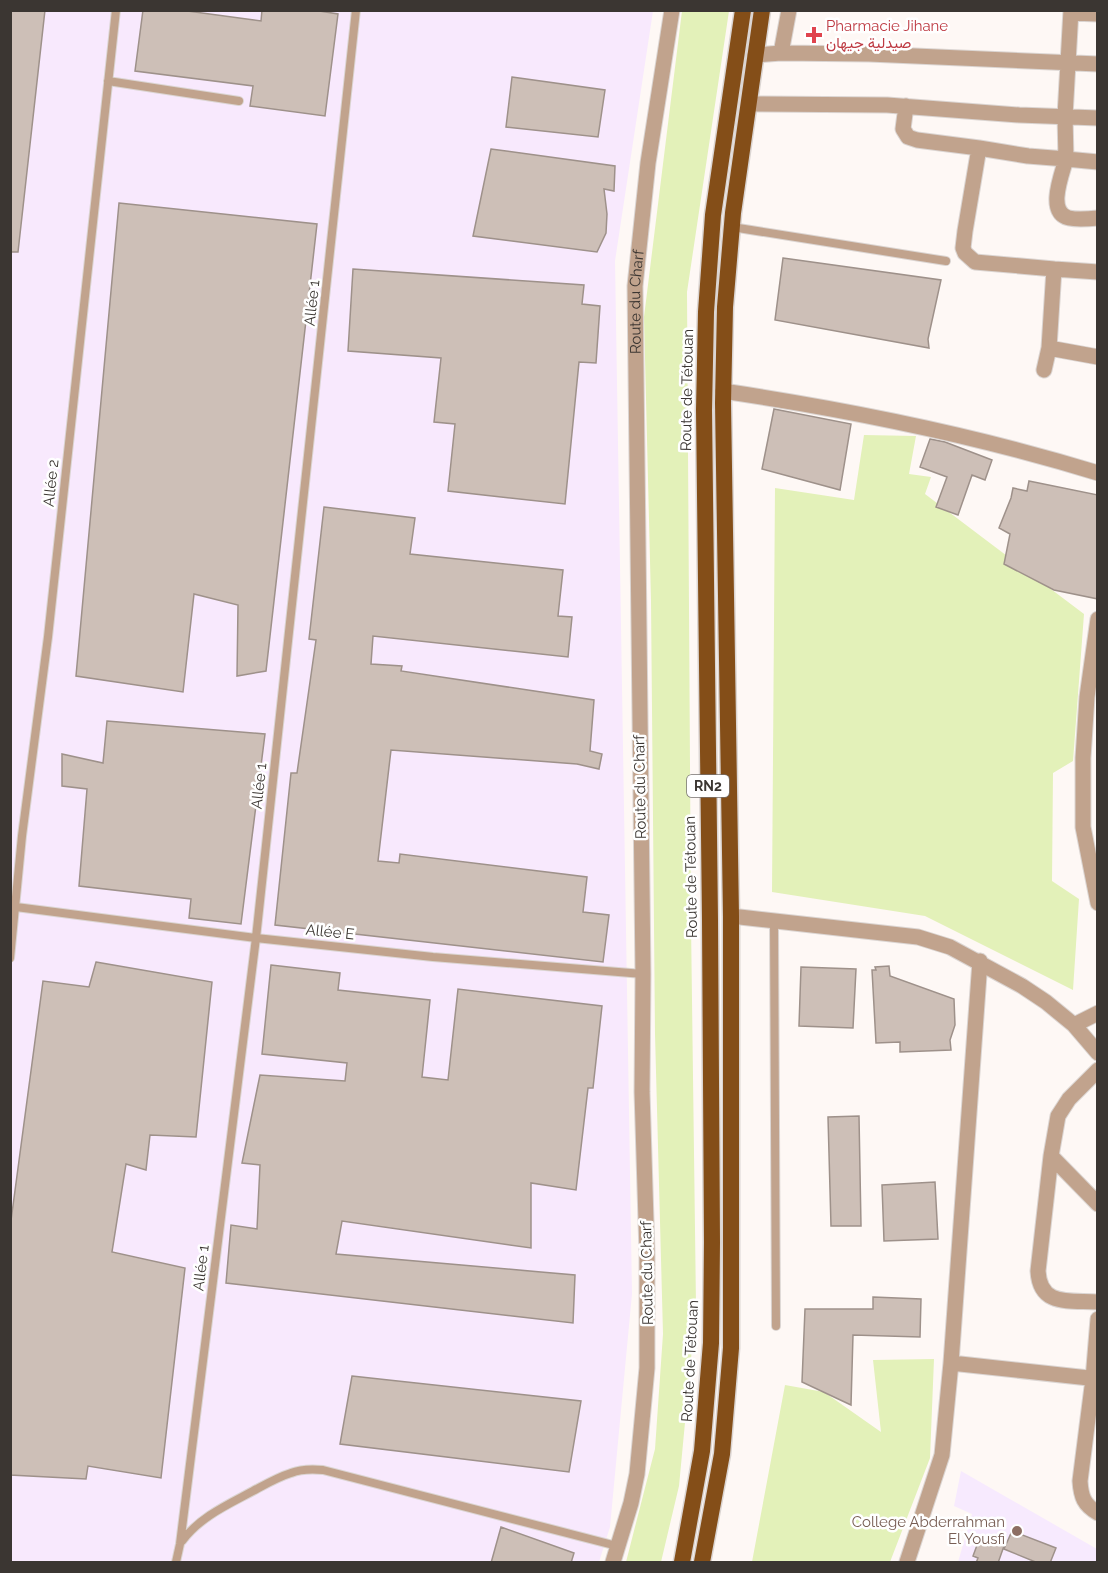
<svg xmlns="http://www.w3.org/2000/svg" width="1108" height="1573" viewBox="0 0 1108 1573" font-family="Raleway,Vazirmatn,sans-serif">
  <rect width="100%" height="100%" fill="#fef8f5"/>
  <path fill="#f8e9fd" d="M11,11H653L615,261L632,1294L610,1527L599,1562H11Z"/>
  <path fill="#f7eafe" d="M961,1471L1097,1549V1562H958L972,1514L954,1506Z"/>
  <path fill="#e3f1b9" d="M682,11H729L687,292L691,923L696,1306L679,1486L661,1562H626L655,1449L663,1334L655,1034L651,601L644,317Z
    M864,435L916,436L909,474L931,477L925,494L1084,614L1073,761L1053,773L1052,881L1079,899L1073,990L925,916L772,892L775,488L854,500Z
    M934,1359L930,1458L890,1562H752L785,1385L824,1392L881,1432L873,1360Z"/>
  <path fill="#cdbfb7" stroke="#9e918a" stroke-width="1.5" d="M10,10H45L18,252H10Z
    M143,10H180L261,21L262,10H313L338,14L325,116L250,106L253,86L135,71Z
    M512,77L605,90L598,137L506,127Z
    M491,149L615,166L614,191L604,189L607,214L606,233L597,252L473,236Z
    M119,203L317,224L266,671L237,676L238,605L194,594L183,692L76,676Z
    M783,258L941,280L928,339L929,348L775,320Z
    M353,269L584,285L582,304L600,306L596,363L579,362L565,504L448,491L455,424L434,422L441,358L348,351Z
    M774,409L851,424L840,490L762,469Z
    M930,439L945,442L992,460L985,480L972,475L958,515L936,507L947,477L920,467Z
    M1029,481L1098,495V599L1054,590L1004,564L1010,534L999,528L1011,498L1013,488L1027,491Z
    M324,507L415,518L410,554L563,570L558,616L572,617L568,657L373,636L371,664L402,666L401,671L594,700L590,751L602,754L599,769L577,764L391,750L378,861L399,863L400,854L587,877L583,912L609,915L603,962L275,925L291,773H297L316,640L309,639Z
    M107,721L265,734L241,924L189,918L191,899L79,886L87,789L62,786V754L103,763Z
    M96,962L212,982L196,1137L150,1135L146,1170L126,1164L112,1252L185,1268L161,1478L88,1466L86,1479L10,1475V1228L43,981L89,987Z
    M271,965L340,973L338,990L430,1000L422,1077L448,1080L458,989L602,1006L593,1088H588L576,1190L531,1183V1248L342,1221L336,1254L575,1275L573,1323L226,1283L231,1225L257,1229L260,1165L242,1163L260,1075L345,1081L347,1063L262,1054Z
    M889,966L890,976L954,999L955,1025L950,1040L951,1050L900,1052V1042L876,1043L872,970H876L875,967Z
    M801,967L856,969L853,1028L799,1026Z
    M859,1116L861,1226H831L828,1117Z
    M935,1182L938,1239L884,1241L882,1185Z
    M873,1297L921,1299L920,1337L853,1335L851,1405L802,1382L805,1309H873Z
    M352,1376L581,1401L569,1472L340,1444Z
    M501,1527L574,1553L571,1563H491Z
    M1012,1531L1056,1548L1050,1563H1038L1004,1549Z
    M980,1537L1004,1546L998,1563H976L978,1558L973,1556Z"/>
  <g fill="none" stroke-linecap="round" stroke-linejoin="round">
    <defs>
      <path id="service" d="M108,81L239,101
        M732,227L946,261
        M16,907L256,938L433,957L643,974
        M774,921L776,1326
        M10,958L22,836L48,637L116,10
        M182,1541C200,1517 227,1505 253,1491C266,1484 278,1477 291,1473C301,1469 312,1469 323,1470L617,1546
        M176,1562L180,1544L256,938L356,10"/>
      <path id="minor" d="M1071,10L1065,116L1066,159L1098,162
        M1071,13L1098,14
        M781,53L869,54L1098,64
        M755,55L781,53L789,10
        M749,104L887,105L1019,115L1098,118
        M906,106L903,129L908,137L917,140L979,148
        M1054,269L975,262L965,253L963,248L965,231L979,148L1028,156L1066,159C1062,174 1046,213 1069,218C1078,220 1088,219 1098,218
        M1049,348L1098,357
        M1044,370L1049,348L1054,269L1098,272
        M723,391C850,410 975,435 1098,473
        M1098,619L1087,697L1083,758V827L1098,903
        M731,916L918,937L950,947L1022,986L1046,1002L1074,1025L1098,1053
        M1074,1025L1098,1013
        M1098,1070L1069,1099L1058,1116L1051,1156L1038,1271C1040,1307 1069,1300 1098,1302
        M1051,1156L1098,1204
        M1098,1319L1093,1379L1080,1481C1081,1497 1084,1505 1098,1513
        M951,1363L1098,1379
        M907,1562L942,1455L951,1363L980,961"/>
      <g id="tertiary">
        <path id="s1" d="M613,1562L631,1503L637,1474L647,1368V1253L642,1092L643,974L635,286L648,163L672,10"/>
      </g>
      <path id="trunk" d="M682,1562L702,1451L711,1343L712,1242L710,920L704,410L706,312L713,215L743,10
        M702,1562L722,1454L731,1348V916L723,403L725,307L733,213L762,10"/>
    </defs>
    <use href="#service" stroke="#dbd5d2" stroke-width="10"/>
    <use href="#minor" stroke="#dbd5d2" stroke-width="17"/>
    <use href="#tertiary" stroke="#dbd5d2" stroke-width="17"/>
    <use href="#trunk" stroke="#dbd5d2" stroke-width="19"/>
    <use href="#service" stroke="#c1a38d" stroke-width="8"/>
    <use href="#minor" stroke="#c1a38d" stroke-width="15"/>
    <use href="#tertiary" stroke="#c1a38d" stroke-width="15"/>
    <use href="#trunk" stroke="#844e18" stroke-width="16"/>
  </g>
  <path fill="#e0444e" stroke="#fff" stroke-width="2" d="M811 26h6v6h6v6h-6v6h-6v-6h-6v-6h6z"/>
  <circle fill="#8d6e63" stroke="#fff" stroke-width="2" cx="1017" cy="1531" r="6"/>
  <g text-anchor="middle" stroke-width="5" stroke-linejoin="round" paint-order="stroke">
    <rect fill="#fff" stroke="#767270" stroke-width="1.5" x="687" y="775" width="42" height="22" rx="4.5"/>
    <g font-size="14" font-weight="bold" fill="#3b3632">
      <text x="708" y="791">RN2</text>
    </g>
    <g font-size="15" fill="#be3a42" stroke="#fff" text-anchor="start">
      <text x="826" y="31">Pharmacie Jihane<tspan x="826" dy="17">صيدلية جيهان</tspan></text>
    </g>
    <g font-size="15" fill="#3b3632" stroke="#fff">
      <text dy="5" stroke="none"><textPath href="#s1" startOffset="1264">Route du Charf</textPath></text>
      <text transform="translate(312 303) rotate(-84)" y="5">Allée 1</text>
      <text transform="translate(687 390) rotate(-89)" y="5">Route de Tétouan</text>
      <text transform="translate(51 483) rotate(-84)" y="5">Allée 2</text>
      <text transform="translate(259 786) rotate(-84)" y="5">Allée 1</text>
      <text transform="translate(640 787) rotate(-91)" y="5">Route du Charf</text>
      <text transform="translate(691 877) rotate(-91)" y="5">Route de Tétouan</text>
      <text transform="translate(330 932) rotate(6)" y="5">Allée E</text>
      <text transform="translate(201 1268) rotate(-83)" y="5">Allée 1</text>
      <text transform="translate(647 1273) rotate(-91)" y="5">Route du Charf</text>
      <text transform="translate(690 1361) rotate(-87)" y="5">Route de Tétouan</text>
    </g>
    <g font-size="15" fill="#785e54" stroke="#fff" text-anchor="end">
      <text x="1005" y="1527">College Abderrahman<tspan x="1005" dy="17">El Yousfi</tspan></text>
    </g>
  </g>
  <rect width="1108" height="1573" fill="none" stroke="#3b3632" stroke-width="24"/>
</svg>
